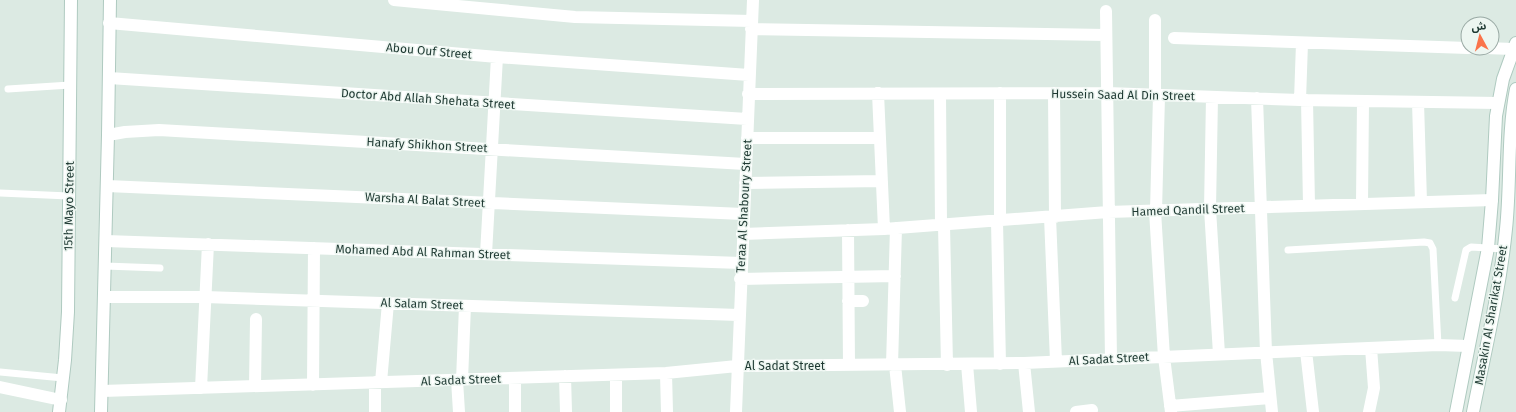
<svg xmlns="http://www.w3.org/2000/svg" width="1516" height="412" viewBox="0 0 1516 412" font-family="'Fira Sans','Noto Sans Arabic',sans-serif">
  <rect width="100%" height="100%" fill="#dceae3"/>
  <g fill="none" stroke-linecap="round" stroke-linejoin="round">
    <defs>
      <path id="secondary" d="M59,412L65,360L68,312L71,0
        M101,412L108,135L110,0
        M1456,412L1488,248L1492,200L1496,116L1503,79L1516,43
        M1473,412C1485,351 1500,290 1506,229C1511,182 1507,135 1516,89"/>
    </defs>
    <use href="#secondary" stroke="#afcac0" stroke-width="14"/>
    <path stroke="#fff" stroke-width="7" d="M8,89L70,85
      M0,193L69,196
      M1288,250L1424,242L1430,243L1433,249L1438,345
      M105,266L160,268
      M1455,298L1466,250L1471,247L1504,249
      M0,372L63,378"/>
    <path stroke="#fff" stroke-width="12" d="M394,0L575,17L752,21
      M1106,11L1111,359
      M109,23L497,57L749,75
      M751,29L1106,35
      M1174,38L1468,48
      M1485,48L1513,49
      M109,78L747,119
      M878,93L884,229
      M1054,93L1055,217
      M748,94L1107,93L1300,100L1498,103
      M940,94L941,225
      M1155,96V20
      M1212,97L1210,209L1219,354
      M1257,98L1266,352L1272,412
      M1300,100L1302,43
      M1307,100L1309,205
      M1418,102L1421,202
      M108,135L125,132L159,130L745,164
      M747,138H880
      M745,183L882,181
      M107,186L743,214
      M1362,203L1363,101
      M1155,211L1164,357L1171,412
      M1156,211L1159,96
      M1050,217L1056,361
      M997,221L1000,364
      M1000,221V93
      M944,225L947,365
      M848,230L849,365
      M742,234L884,229L1108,212L1492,200
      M106,241L741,263
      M486,254L497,57
      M740,279L895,276
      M104,297H205L739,315
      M848,301H863
      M1306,351L1313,412
      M1024,363L1029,412
      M967,364L971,412
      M892,365L896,228
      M895,365L900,412
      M666,373L667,412
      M565,376L566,412
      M457,380L459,412
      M462,380L465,306
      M381,382L388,303
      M313,385L314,248
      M255,386L256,319
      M0,387L61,400
      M201,388L208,244
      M102,391L666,373L737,366L1024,363L1438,345L1468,346
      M1170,406L1270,398
      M375,412V382
      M515,412V378
      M616,412V375
      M736,412L753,0
      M1076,412L1092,410
      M1369,412L1374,388L1371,348"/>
    <use href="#secondary" stroke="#fff" stroke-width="12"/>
  </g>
  <g text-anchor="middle" stroke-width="3" stroke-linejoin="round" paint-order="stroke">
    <g font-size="12" fill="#1e3932" stroke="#edf6f1">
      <text transform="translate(429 51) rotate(5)" y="4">Abou Ouf Street</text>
      <text transform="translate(1123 95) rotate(1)" y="4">Hussein Saad Al Din Street</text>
      <text transform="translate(428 99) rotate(4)" y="4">Doctor Abd Allah Shehata Street</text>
      <text transform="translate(427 145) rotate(3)" y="4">Hanafy Shikhon Street</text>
      <text transform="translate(425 200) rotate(3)" y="4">Warsha Al Balat Street</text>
      <text transform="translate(69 206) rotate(-89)" y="4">15th Mayo Street</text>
      <text transform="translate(744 206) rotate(-87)" y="4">Teraa Al Shaboury Street</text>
      <text transform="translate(1188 210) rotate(-2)" y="4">Hamed Qandil Street</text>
      <text transform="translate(423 252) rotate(2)" y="4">Mohamed Abd Al Rahman Street</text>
      <text transform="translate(422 304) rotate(2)" y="4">Al Salam Street</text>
      <text transform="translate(1491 315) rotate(-80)" y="4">Masakin Al Sharikat Street</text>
      <text transform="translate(1109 359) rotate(-3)" y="4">Al Sadat Street</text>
      <text x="785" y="370">Al Sadat Street</text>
      <text transform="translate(461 380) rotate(-2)" y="4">Al Sadat Street</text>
    </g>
  </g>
  <g transform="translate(1480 36) rotate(353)"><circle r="19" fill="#edf6f1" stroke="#9aaaa5"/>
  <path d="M0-3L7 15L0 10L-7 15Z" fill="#fa734a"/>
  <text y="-6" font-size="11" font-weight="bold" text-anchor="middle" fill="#1e3932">ش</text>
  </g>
</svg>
